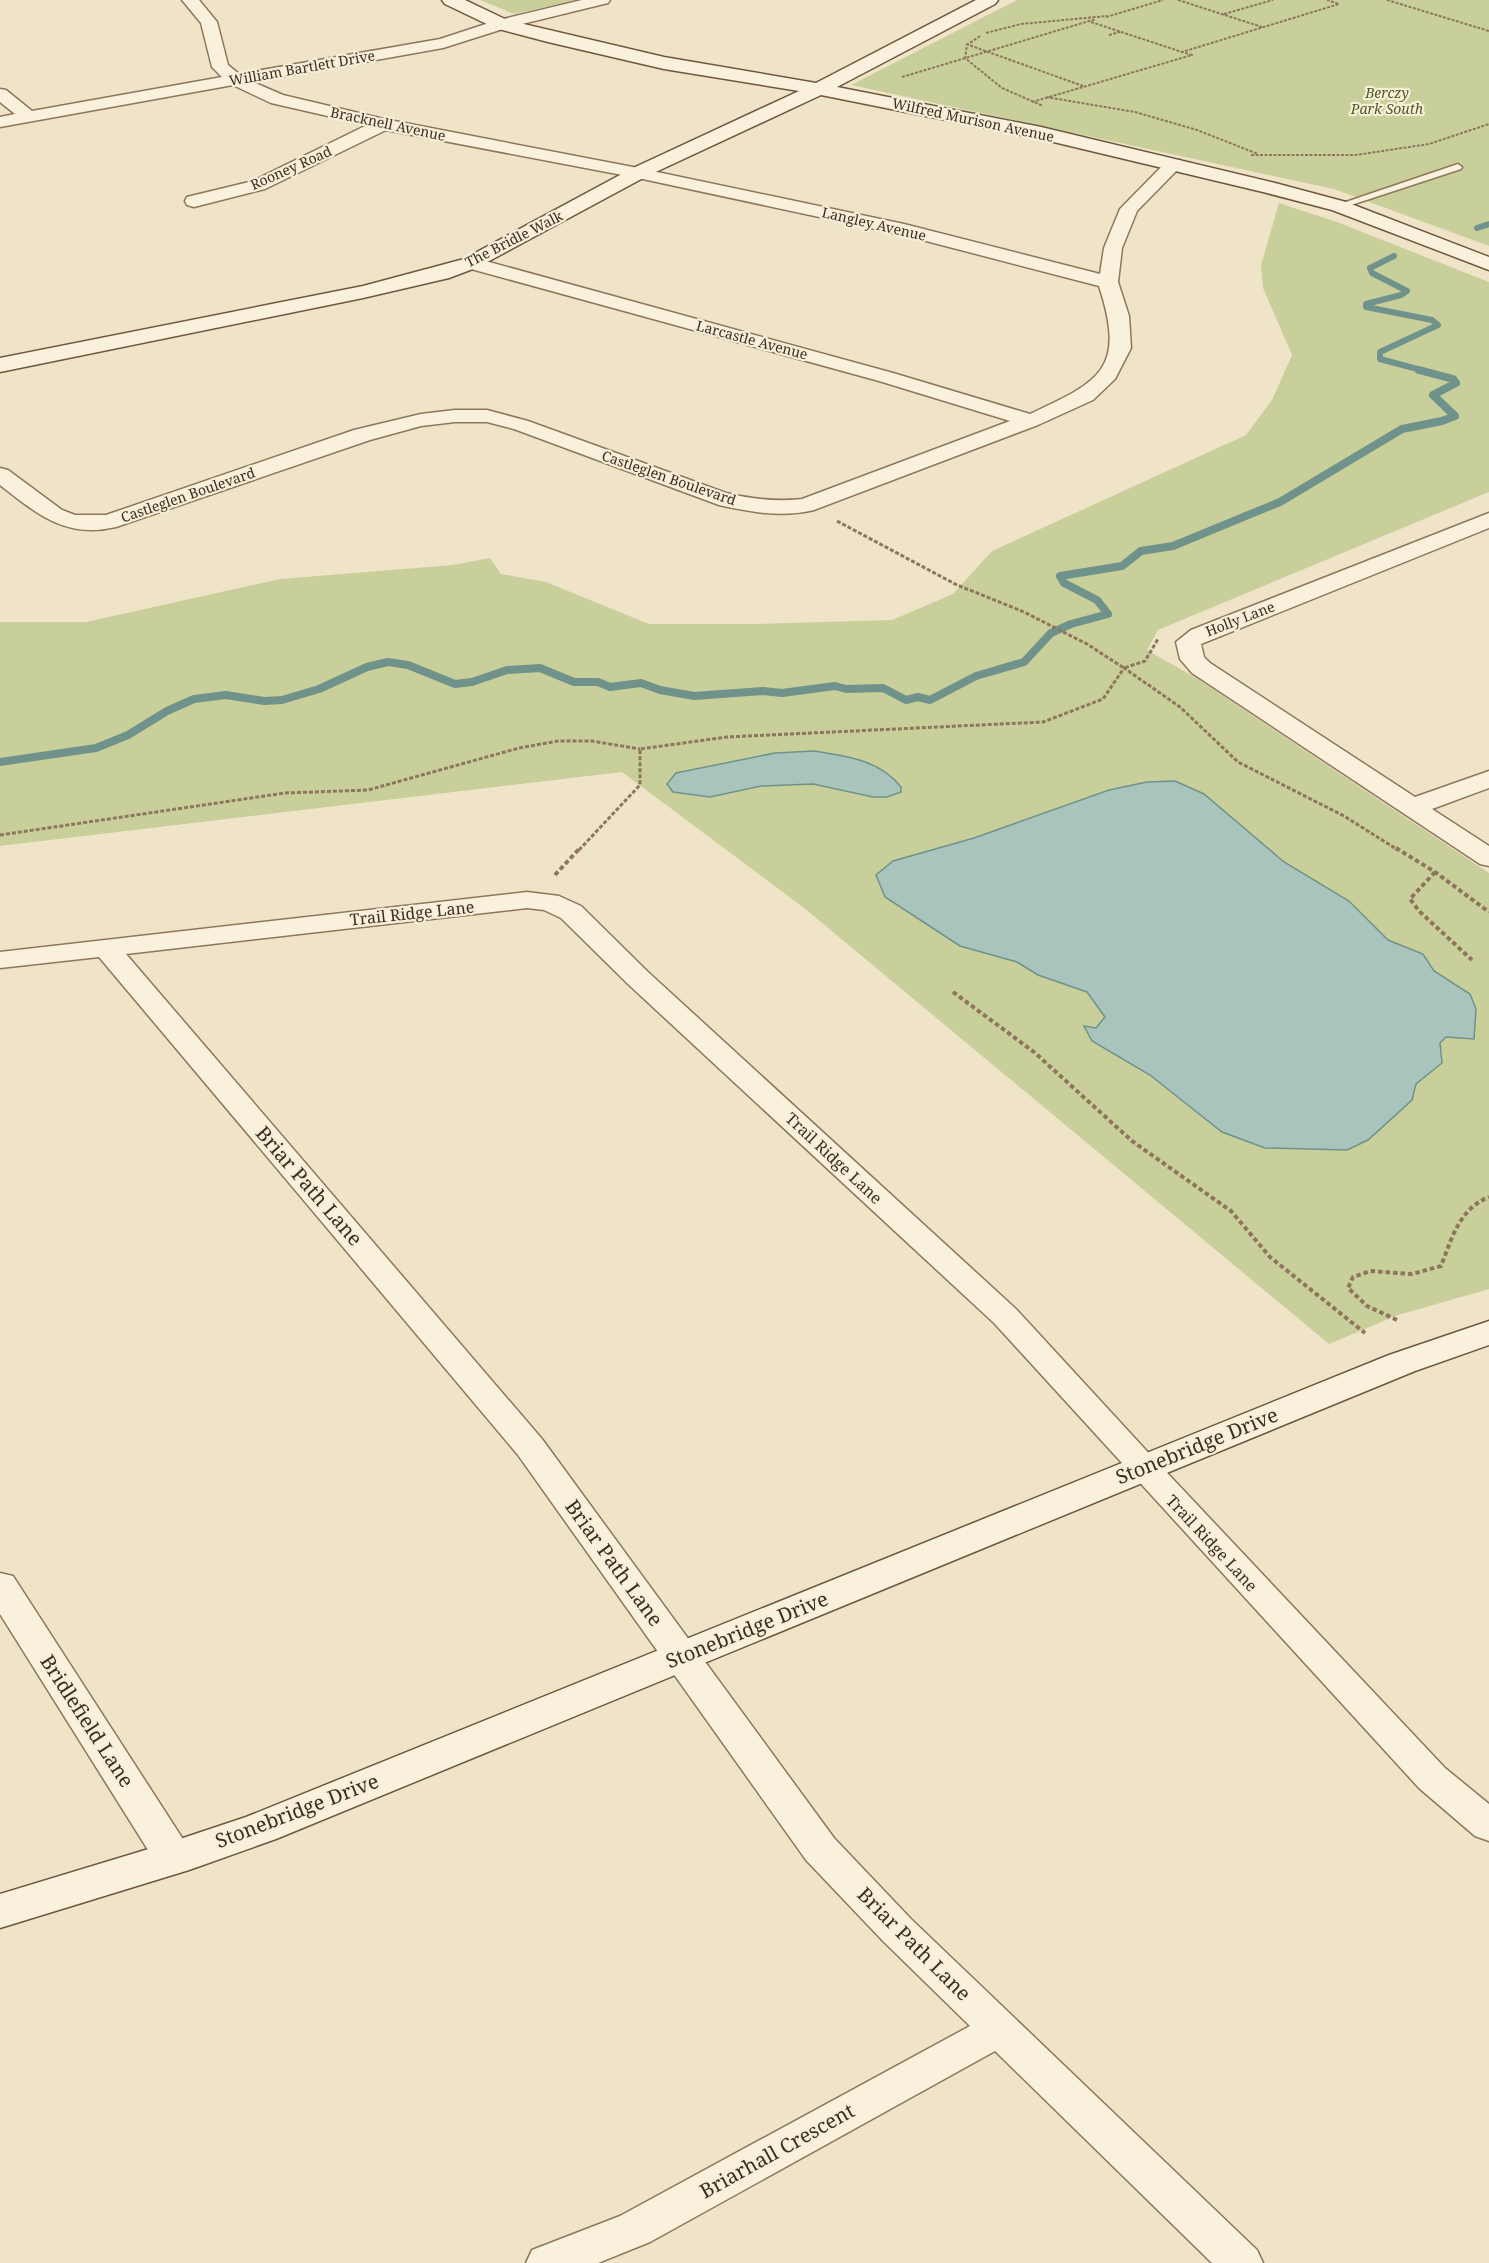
<svg xmlns="http://www.w3.org/2000/svg" width="1489" height="2263" viewBox="0 0 1489 2263" font-family="'Noto Serif',serif">
  <rect width="100%" height="100%" fill="#f0e4c8"/>
  <path fill="#c9cf9b" d="M480,0H576L514,14Z
    M1017,0H1489V246L1334,189L851,85Z
    M1279,203L1337,222L1489,282V492L1158,630L1147,650L1196,678L1489,873V1289L1398,1315L1329,1344L804,908L622,772L0,846V622H86L280,579L453,565L490,558L501,574L546,582L649,624H757L892,620L953,594L992,551L1246,435L1272,400L1292,355L1263,288L1261,265Z"/>
  <path fill="#a9c4bc" stroke="#6f938a" stroke-width="1.5" d="M814,751C846,756 880,760 901,787V792L887,797H873L813,784L761,786L710,797L673,792L667,784L676,773L775,753Z
    M1175,781L1204,794L1284,862L1349,901L1388,940L1423,954L1434,971L1470,994L1476,1009L1474,1039L1446,1037L1440,1043L1442,1063L1416,1084L1412,1100L1368,1140L1347,1150L1265,1148L1222,1132L1150,1075L1092,1041L1084,1026L1096,1028L1105,1017L1087,992L1038,975L1017,962L960,946L885,897L876,875L893,861L974,838L1109,790L1147,782Z"/>
  <g fill="none" stroke-linecap="round" stroke-linejoin="round">
    <path stroke="#6f938a" stroke-width="6" d="M1477,228L1489,224
      M1394,256L1370,268L1372,273L1407,291L1401,295L1366,304V307L1432,320L1438,325L1380,352V359L1425,371"/>
    <path stroke="#6f938a" stroke-width="8" d="M0,762L96,748L128,735L167,711L194,699L226,695L264,701L282,700L319,689L367,667L388,662L408,665L455,684L472,682L507,670L540,668L574,682H598L610,687L641,683L660,690L694,696L763,691L782,693L835,686L846,689L883,688L906,700L918,697L930,700L976,676L1024,662L1051,633L1071,624L1108,614L1097,600L1064,583L1060,576L1122,566L1141,551L1173,546L1280,502L1402,429L1442,421L1455,416L1433,395L1456,383L1453,379L1419,370"/>
    <defs>
      <path id="lane" d="M1458,164L1462,167L1461,169L1342,208L1334,206Z"/>
      <path id="street" d="M182,0H199L217,22L228,65L239,74L440,39L495,21L582,0H610L608,3L506,28L443,48L253,82L283,95L384,119L638,168L904,224L1100,274L1104,248L1120,209L1168,160H1180L1183,164L1137,211L1122,248L1118,282L1129,316L1131,348L1115,379L1093,400L1038,425L814,510C781,518 751,512 719,505L514,429L487,422H455L421,426L370,440L116,527C66,539 37,514 0,485V468L8,470L62,510L75,515H106L354,430L421,414L455,410H487L528,421L726,493C752,499 775,502 802,499L1010,421L879,381L464,267L461,263L464,259L471,257L893,373L1030,414C1101,381 1126,369 1099,286L903,235L638,178L386,130L265,189L194,207L187,205L185,201L187,197L253,181L367,125L271,103L233,85L0,127V117L15,114L0,102V89L6,90L32,111L222,77L212,67L201,23Z
        M1489,513V528L1201,644L1204,657L1210,663L1415,797L1489,771V788L1432,809L1489,846V866L1480,864L1192,673L1180,659L1176,642L1191,630Z
        M527,892L559,896L581,906L648,972L1016,1309L1155,1460L1445,1768L1489,1804V1841L1475,1836L1419,1788L994,1323L628,984L561,918L544,910L527,908L126,954L542,1439L834,1838L911,1919L1257,2250L1263,2263H1212L995,2051L650,2242L598,2263H526L532,2250L620,2216L970,2026L883,1941L806,1860L518,1455L99,957L0,968V952Z
        M0,1573L13,1576L188,1847L194,1858L188,1869L174,1873L160,1869L0,1614Z"/>
      <path id="secondary" d="M442,0H465L507,20L664,57L816,83L976,0H998L995,4L837,87L1041,127L1275,183L1346,202L1489,257V270L1332,210L1263,192L1041,139L821,95L645,177L478,267L449,278L363,298L0,372V358L363,286L464,259L631,169L799,91L664,69L548,42L495,28L445,4Z
        M1489,1321V1345L1415,1371L276,1839L189,1870L0,1928V1894L165,1844L246,1817L1389,1355Z"/>
    </defs>
    <use href="#lane" stroke="#8d765c" stroke-width="3"/>
    <use href="#street" stroke="#8d765c" stroke-width="3"/>
    <use href="#secondary" stroke="#6f573f" stroke-width="3"/>
    <path stroke="#8d765c" stroke-width="2" stroke-dasharray="3 1.5" stroke-linecap="butt" d="M1178,0L1262,27
      M1387,0L1489,31
      M1224,14L1273,0
      M1106,17L1163,0
      M1091,22L1182,52L1339,4L1327,0
      M986,33L1021,24L1107,16
      M1109,35L1120,32
      M980,36L967,45L965,58L1002,88L1043,106
      M966,44L1083,86
      M902,77L1096,19
      M1046,97L1135,112L1197,130L1258,154
      M1032,102L1192,55L1183,52
      M1251,155H1356L1429,144L1489,124"/>
    <path stroke="#8d765c" stroke-width="3" stroke-dasharray="4 2" stroke-linecap="butt" d="M837,521L957,585L1024,612L1087,644L1124,668L1145,661L1158,639
      M0,835L285,793L368,790L519,748L558,741H592L640,749
      M579,850L640,785V749L727,737L1043,722L1103,699L1124,668L1180,707L1238,762L1344,816L1398,850"/>
    <path stroke="#8d765c" stroke-width="4" stroke-dasharray="4.5 3" stroke-linecap="butt" d="M1396,848L1435,872L1489,912
      M1435,872L1410,899L1419,911L1472,960
      M555,875L580,848
      M953,992L1034,1052L1132,1141L1231,1211L1270,1257L1365,1333
      M1397,1320L1367,1306L1348,1288L1353,1277L1370,1271L1412,1274L1441,1266C1452,1238 1459,1209 1489,1197"/>
    <use href="#lane" fill="#faf1dc" fill-rule="evenodd"/>
    <use href="#street" fill="#faf1dc" fill-rule="evenodd"/>
    <use href="#secondary" fill="#faf1dc" fill-rule="evenodd"/>
  </g>
  <g text-anchor="middle" stroke-width="4.5" stroke-linejoin="round" paint-order="stroke">
    <g font-size="14" fill="#3d2e20" stroke="#f7eed8">
      <text transform="translate(302 68) rotate(-10)" y="5">William Bartlett Drive</text>
      <text transform="translate(973 120) rotate(12)" y="5">Wilfred Murison Avenue</text>
      <text transform="translate(388 124) rotate(12)" y="5">Bracknell Avenue</text>
      <text transform="translate(291 168) rotate(-24)" y="5">Rooney Road</text>
      <text transform="translate(874 224) rotate(13)" y="5">Langley Avenue</text>
      <text transform="translate(514 239) rotate(-27)" y="5">The Bridle Walk</text>
      <text transform="translate(752 340) rotate(15)" y="5">Larcastle Avenue</text>
      <text transform="translate(669 478) rotate(19)" y="5">Castleglen Boulevard</text>
      <text transform="translate(188 495) rotate(-19)" y="5">Castleglen Boulevard</text>
      <text transform="translate(1240 619) rotate(-21)" y="5">Holly Lane</text>
    </g>
    <g font-size="14" font-style="italic" fill="#4d5a26" stroke="#f7eed8">
      <text x="1387" y="98">Berczy<tspan x="1387" dy="16">Park South</tspan></text>
    </g>
    <g font-size="16" fill="#3d2e20" stroke="#f7eed8">
      <text transform="translate(412 913) rotate(-6)" y="6">Trail Ridge Lane</text>
      <text transform="translate(834 1158) rotate(43)" y="6">Trail Ridge Lane</text>
      <text transform="translate(1212 1543) rotate(47)" y="6">Trail Ridge Lane</text>
    </g>
    <g font-size="20" fill="#3d2e20" stroke="#f7eed8">
      <text transform="translate(309 1186) rotate(49)" y="7">Briar Path Lane</text>
      <text transform="translate(1197 1446) rotate(-22)" y="7">Stonebridge Drive</text>
      <text transform="translate(614 1563) rotate(54)" y="7">Briar Path Lane</text>
      <text transform="translate(747 1630) rotate(-22)" y="7">Stonebridge Drive</text>
      <text transform="translate(87 1721) rotate(57)" y="7">Bridlefield Lane</text>
      <text transform="translate(297 1811) rotate(-21)" y="7">Stonebridge Drive</text>
      <text transform="translate(914 1944) rotate(45)" y="7">Briar Path Lane</text>
      <text transform="translate(777 2151) rotate(-29)" y="7">Briarhall Crescent</text>
    </g>
  </g>
</svg>
